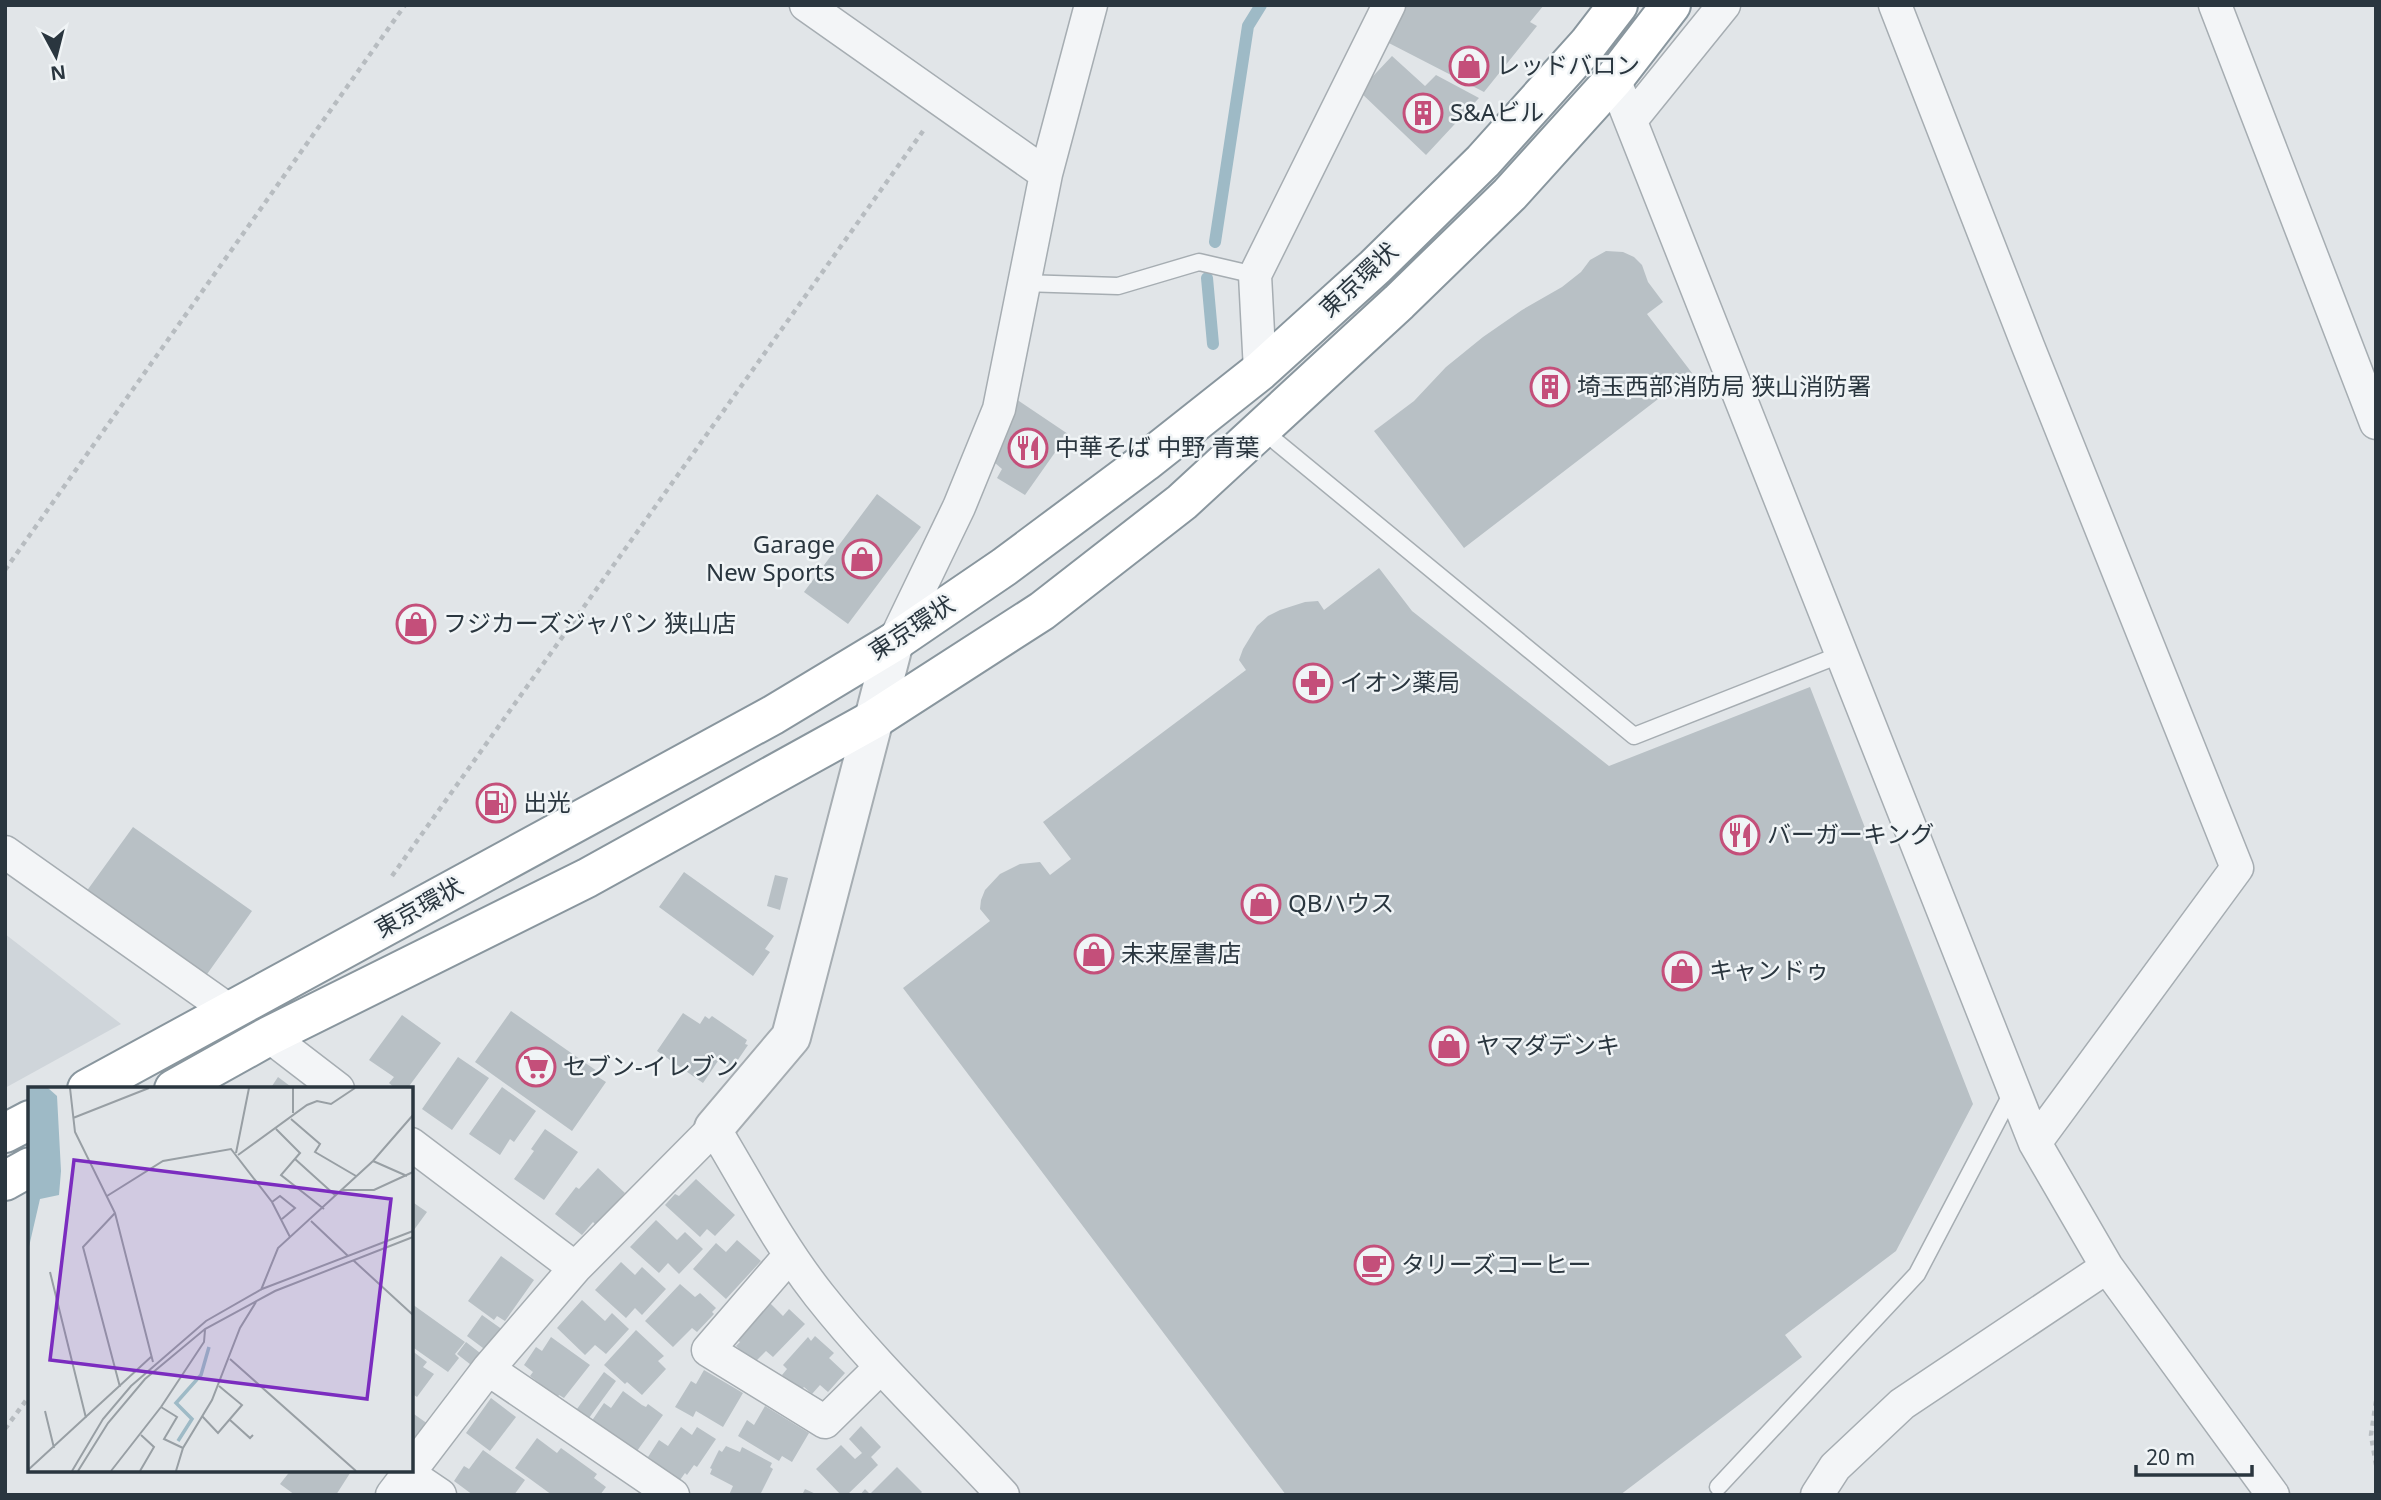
<svg xmlns="http://www.w3.org/2000/svg" width="2381" height="1500" viewBox="0 0 2381 1500" font-family="'Noto Sans','Noto Sans JP',sans-serif">
  <rect width="100%" height="100%" fill="#e1e5e8"/>
  <path fill="#cfd5da" d="M5,934L121,1024L5,1088Z"/>
  <g fill="none" stroke-linecap="round" stroke-linejoin="round">
    <path stroke="#9ebac6" stroke-width="12" d="M1215,242L1248,26L1261,5
      M1207,278L1213,344"/>
  </g>
  <path fill="#b8c0c5" d="M1401,5H1544L1530,22L1537,26L1484,92L1383,40Z
    M1392,56L1425,86L1436,75L1479,98L1426,155L1359,91Z
    M1606,251L1623,252L1634,257L1642,265L1648,282L1663,302L1647,314L1692,373L1464,548L1374,431L1414,401L1446,367L1483,337L1522,310L1562,287L1581,272L1590,260Z
    M1013,397L1068,434L1025,495L997,478L1002,469L994,462Z
    M877,494L921,527L848,624L804,592Z
    M1379,568L1412,611L1609,766L1810,687L1973,1104L1896,1251L1785,1335L1802,1357L1620,1495H1286L903,988L990,921L980,909L981,900L985,890L1000,874L1020,864L1040,862L1050,875L1071,859L1043,822L1246,670L1239,660L1243,649L1257,626L1268,616L1280,610L1305,602L1318,601L1324,610Z
    M133,827L252,911L205,977L86,892Z
    M684,872L774,936L765,949L770,952L753,976L659,907Z
    M775,875L788,878L780,910L767,906Z
    M511,1011L597,1071L595,1075L606,1082L572,1131L475,1062Z
    M683,1013L700,1024L705,1016L709,1019L712,1016L747,1040L745,1044L748,1045L731,1070L718,1061L703,1083L657,1051Z
    M402,1015L441,1043L407,1089H396L389,1083L394,1077L369,1060Z
    M458,1057L489,1078L452,1130L422,1109Z
    M278,1077L294,1089H270Z
    M502,1087L536,1111L514,1142L510,1139L500,1155L469,1134Z
    M545,1129L578,1152L544,1200L514,1179L534,1151L531,1149Z
    M598,1168L625,1193L596,1225L593,1222L582,1235L555,1214L576,1187L579,1189Z
    M696,1179L735,1215L715,1236L707,1229L700,1237L665,1205L675,1194L679,1196Z
    M411,1201L427,1212L411,1234Z
    M656,1220L677,1240L685,1232L703,1249L679,1274L668,1263L659,1273L630,1247Z
    M737,1240L761,1261L726,1299L693,1269L716,1243L726,1252Z
    M501,1256L534,1280L505,1321L497,1316L494,1320L468,1301Z
    M621,1262L635,1275L642,1267L666,1289L642,1315L635,1308L626,1318L595,1290Z
    M680,1284L695,1297L700,1293L716,1308L712,1312L714,1314L697,1332L692,1328L673,1347L645,1321Z
    M582,1300L605,1321L612,1313L629,1329L606,1354L595,1345L585,1355L557,1328Z
    M770,1303L783,1316L789,1309L805,1324L773,1357L766,1351L754,1363L736,1346L740,1342L736,1339Z
    M412,1304L465,1342L455,1354L459,1358L448,1372L411,1346Z
    M482,1315L503,1330L487,1351L467,1336Z
    M636,1330L664,1356L658,1361L666,1369L642,1395L627,1382L625,1384L604,1365Z
    M815,1336L834,1353L829,1358L845,1373L828,1392L820,1385L812,1394L804,1387L800,1391L782,1375L787,1369L783,1365L808,1337L811,1341Z
    M551,1337L590,1365L564,1398L559,1395L557,1398L537,1384L539,1383L530,1376L533,1372L524,1365L536,1347L542,1351Z
    M466,1342L484,1356L475,1368L457,1354Z
    M411,1350L427,1362L423,1367L434,1374L417,1397L411,1393Z
    M704,1370L743,1393L723,1427L696,1411L693,1417L675,1407L691,1381L696,1384Z
    M604,1372L616,1381L586,1422L574,1413Z
    M623,1391L642,1405L646,1407L648,1404L663,1415L637,1451L629,1445L627,1449L591,1422L604,1403L611,1408Z
    M491,1398L516,1417L490,1451L466,1433Z
    M765,1406L809,1433L792,1462L782,1456L779,1461L738,1436L747,1420L754,1425Z
    M411,1412L428,1424L414,1442L411,1440Z
    M861,1426L881,1447L871,1457L878,1465L847,1495H841L816,1469L841,1445L855,1459L862,1453L849,1439Z
    M681,1427L692,1435L697,1427L716,1439L697,1467L694,1465L687,1475L685,1473L680,1480L656,1467L657,1464L648,1457L659,1440L668,1446Z
    M537,1438L557,1453L561,1448L597,1474L594,1478L606,1487L600,1495H552L515,1468Z
    M726,1446L740,1452L742,1447L772,1463L770,1467L773,1469L760,1495H729L733,1486L710,1474L712,1469L710,1468L719,1450L722,1452Z
    M483,1450L525,1480L514,1495H473L454,1481L464,1466L469,1469Z
    M897,1467L922,1492L919,1495H860L865,1489L870,1494Z
    M291,1470H352L336,1495H295L280,1484Z
    M805,1489L818,1495H802Z"/>
  <g fill="none" stroke-linecap="round" stroke-linejoin="round">
    <defs>
      <path id="service" d="M1022,283L1118,286L1199,262L1255,275
        M1262,430L1634,736L1842,654
        M1718,1487L1917,1274L2013,1091"/>
      <path id="minor" d="M806,5L1046,174
        M1895,5L2028,346L2237,868L2035,1143
        M2215,5L2376,423
        M1614,79L2035,1143L2107,1267L2273,1495
        M1631,120L1724,5
        M1260,371L1255,275L1389,5
        M894,642L959,507L999,409L1046,174L1091,5
        M5,852L230,1011
        M269,1036L338,1089
        M411,1144L575,1268
        M790,1255L708,1350L825,1422L880,1368
        M488,1369L673,1495
        M409,1474L440,1495
        M392,1495L488,1369L575,1268L714,1128C748,1184 778,1243 819,1295C875,1366 941,1428 1003,1495
        M1817,1495L1835,1467L1902,1404L2107,1267"/>
      <path id="tertiary" d="M714,1128L791,1037L894,642"/>
      <path id="trunk" d="M87,1089L773,715L894,642L1004,567L1145,462L1260,371L1375,267L1483,161L1588,44L1618,5
        M174,1089L269,1036L587,878L876,718L1042,611L1182,502L1399,302L1510,194L1614,79L1671,5
        M5,1133L30,1120
        M5,1181L30,1167"/>
    </defs>
    <use href="#service" stroke="#a6adb2" stroke-width="19"/>
    <use href="#minor" stroke="#a6adb2" stroke-width="35"/>
    <use href="#tertiary" stroke="#a6adb2" stroke-width="42"/>
    <use href="#trunk" stroke="#89969e" stroke-width="42"/>
    <path stroke="#b7bcc0" stroke-width="4.5" stroke-dasharray="5 5" stroke-linecap="butt" d="M5,570L405,5
      M392,876L923,131
      M2376,1401L2371,1435L2376,1465
      M5,1429L30,1395"/>
    <use href="#service" stroke="#f3f5f7" stroke-width="16"/>
    <use href="#minor" stroke="#f3f5f7" stroke-width="32"/>
    <use href="#tertiary" stroke="#f3f5f7" stroke-width="38"/>
    <use href="#trunk" stroke="#fff" stroke-width="38"/>
  </g>
  <defs>
    <symbol id="shop-ring" viewBox="-11 -11 22 22"><circle r="9.5" fill="#f0f4f6" stroke="#c44f7a" stroke-width="1.5"/><path d="M-5-2.5h2.3a2.7 3.5 0 0 1 5.4 0H5L5.5 6h-11ZM-1.5-2.5h3a1.5 2.3 0 0 0-3 0Z" fill="#c44f7a"/></symbol>
    <symbol id="building-ring" viewBox="-11 -11 22 22"><circle r="9.5" fill="#f0f4f6" stroke="#c44f7a" stroke-width="1.5"/><path d="M-4-6H4V6H1V3H-1V6H-4ZM-2.5-4.3h1.7v1.8h-1.7ZM.8-4.3h1.7v1.8H.8ZM-2.5-1h1.7V.8h-1.7ZM.8-1h1.7V.8H.8Z" fill="#c44f7a"/></symbol>
    <symbol id="restaurant-ring" viewBox="-11 -11 22 22"><circle r="9.5" fill="#f0f4f6" stroke="#c44f7a" stroke-width="1.5"/><path d="M-5-6h1v4h1v-4h1v4h1v-4h1v5L-1.5 .5V6h-2V.5L-5-1ZM5-6V6H3V1.5H1.5Q1.5-4 5-6Z" fill="#c44f7a"/></symbol>
    <symbol id="pharmacy-ring" viewBox="-11 -11 22 22"><circle r="9.5" fill="#f0f4f6" stroke="#c44f7a" stroke-width="1.5"/><path d="M-2-6h4v4h4v4h-4v4h-4v-4h-4v-4h4Z" fill="#c44f7a"/></symbol>
    <symbol id="fuel-ring" viewBox="-11 -11 22 22"><circle r="9.5" fill="#f0f4f6" stroke="#c44f7a" stroke-width="1.5"/><path d="M-5.5-6h7V0h2V4h1.3V-2.5L3-4.5l.8-.8L6-3V5H2.5V1h-1V6h-7ZM-4.2-4.7v3.2H.2V-4.7Z" fill="#c44f7a"/></symbol>
    <symbol id="supermarket-ring" viewBox="-11 -11 22 22"><circle r="9.5" fill="#f0f4f6" stroke="#c44f7a" stroke-width="1.5"/><path d="M-6-5.5h2.5l.6 2H6L4.5 2H-2.5L-4.4-4H-6ZM-1.5 3.2a1.3 1.3 0 1 0 .1 0ZM3 3.2a1.3 1.3 0 1 0 .1 0Z" fill="#c44f7a"/></symbol>
    <symbol id="cafe-ring" viewBox="-11 -11 22 22"><circle r="9.5" fill="#f0f4f6" stroke="#c44f7a" stroke-width="1.5"/><path d="M-5.5-4.5H6V0H3Q3 3.5 0 3.5H-2.5Q-5.5 3.5-5.5 0ZM3-3.2v2h1.7v-2ZM-6 4.5H4V6H-6Z" fill="#c44f7a"/></symbol>
  </defs>
  <g fill-rule="evenodd">
    <use href="#shop-ring" x="1447" y="44" width="44" height="44"/>
    <use href="#building-ring" x="1401" y="91" width="44" height="44"/>
    <use href="#building-ring" x="1528" y="365" width="44" height="44"/>
    <use href="#restaurant-ring" x="1006" y="426" width="44" height="44"/>
    <use href="#shop-ring" x="840" y="537" width="44" height="44"/>
    <use href="#shop-ring" x="394" y="602" width="44" height="44"/>
    <use href="#pharmacy-ring" x="1291" y="661" width="44" height="44"/>
    <use href="#fuel-ring" x="474" y="781" width="44" height="44"/>
    <use href="#restaurant-ring" x="1718" y="813" width="44" height="44"/>
    <use href="#shop-ring" x="1239" y="882" width="44" height="44"/>
    <use href="#shop-ring" x="1072" y="932" width="44" height="44"/>
    <use href="#shop-ring" x="1660" y="949" width="44" height="44"/>
    <use href="#shop-ring" x="1427" y="1024" width="44" height="44"/>
    <use href="#supermarket-ring" x="514" y="1045" width="44" height="44"/>
    <use href="#cafe-ring" x="1352" y="1243" width="44" height="44"/>
  </g>
  <g text-anchor="middle" stroke-width="5" stroke-linejoin="round" paint-order="stroke">
    <g font-size="24" fill="#2a363f" stroke="#f0f4f6" text-anchor="start">
      <text x="1496" y="74">レッドバロン</text>
      <text x="1450" y="121">S&amp;Aビル</text>
      <text x="1577" y="395">埼玉西部消防局 狭山消防署</text>
      <text x="1055" y="456">中華そば 中野 青葉</text>
      <text x="835" y="553" text-anchor="end">Garage<tspan x="835" dy="28">New Sports</tspan></text>
      <text x="443" y="632">フジカーズジャパン 狭山店</text>
      <text x="1340" y="691">イオン薬局</text>
      <text x="523" y="811">出光</text>
      <text x="1767" y="843">バーガーキング</text>
      <text x="1288" y="912">QBハウス</text>
      <text x="1121" y="962">未来屋書店</text>
      <text x="1709" y="979">キャンドゥ</text>
      <text x="1476" y="1054">ヤマダデンキ</text>
      <text x="563" y="1075">セブン-イレブン</text>
      <text x="1401" y="1273">タリーズコーヒー</text>
    </g>
    <g font-size="24" fill="#2a363f" stroke="#f0f4f6">
      <text transform="translate(1359 280) rotate(-43)" y="8">東京環状</text>
      <text transform="translate(912 628) rotate(-33)" y="8">東京環状</text>
      <text transform="translate(419 908) rotate(-29)" y="8">東京環状</text>
    </g>
  </g>
  <g transform="translate(28 1087)">
    <rect width="385" height="385" fill="#e1e5e8"/>
    <path d="M0,1H20L29,9L33,84L31,108L12,112L0,164Z" fill="#9ebac6"/>
    <path fill="none" stroke="#9ebac6" stroke-width="3.5" d="M150,354L164,332L148,316L173,288L181,260"/>
    <path fill="none" stroke="#989fa4" stroke-width="2" d="M42,1L47,45L87,126L125,275M265,26V1M45,31L121,1M263,32L292,57L287,65L328,89M248,42L272,66L253,88L296,122M208,66L221,1M210,68L279,18L289,14L303,17L327,1M267,72L308,109M345,74L379,89M314,103H346L385,85M79,109L135,74L203,62L244,115L262,150M244,115L252,109L267,121L254,132M87,126L55,160L92,300M283,134L320,169M325,173L385,228M22,185L58,331M233,203L250,161L345,74L385,28M202,272L328,384M133,320L149,330L136,352L155,361M17,324L26,361M174,329L190,346L214,318L191,299M202,333L222,351L225,348M0,383L124,269M44,384L75,332L103,299L178,234L234,202L385,144M50,384L80,336L117,292L177,242L247,204L385,150M83,384L133,320L176,255L177,243M112,384L126,360L113,348M148,384L155,361L184,313L212,241L228,215"/>
    <path fill="#7b2cbf" fill-opacity="0.15" stroke="#7b2cbf" stroke-width="3.5" d="M46,73L363,112L339,312L22,273Z"/>
    <rect width="385" height="385" fill="none" stroke="#2a363f" stroke-width="3.5"/>
  </g>
  <rect width="2381" height="1500" fill="none" stroke="#2a363f" stroke-width="14"/>
  <g transform="translate(56 56) rotate(173)" stroke="#f0f4f6" stroke-width="5" paint-order="stroke">
  <path d="M0-5L12 26L0 18L-12 26Z" fill="#2a363f"/>
  <text y="-10" font-size="19" font-weight="bold" text-anchor="middle" fill="#2a363f">N</text>
  </g>
  <path d="M2136 1465v10h116v-10" fill="none" stroke="#2a363f" stroke-width="3.5"/>
  <text x="2146" y="1465" font-size="21" fill="#2a363f" stroke="#f0f4f6" stroke-width="5" paint-order="stroke">20 m</text>
</svg>
